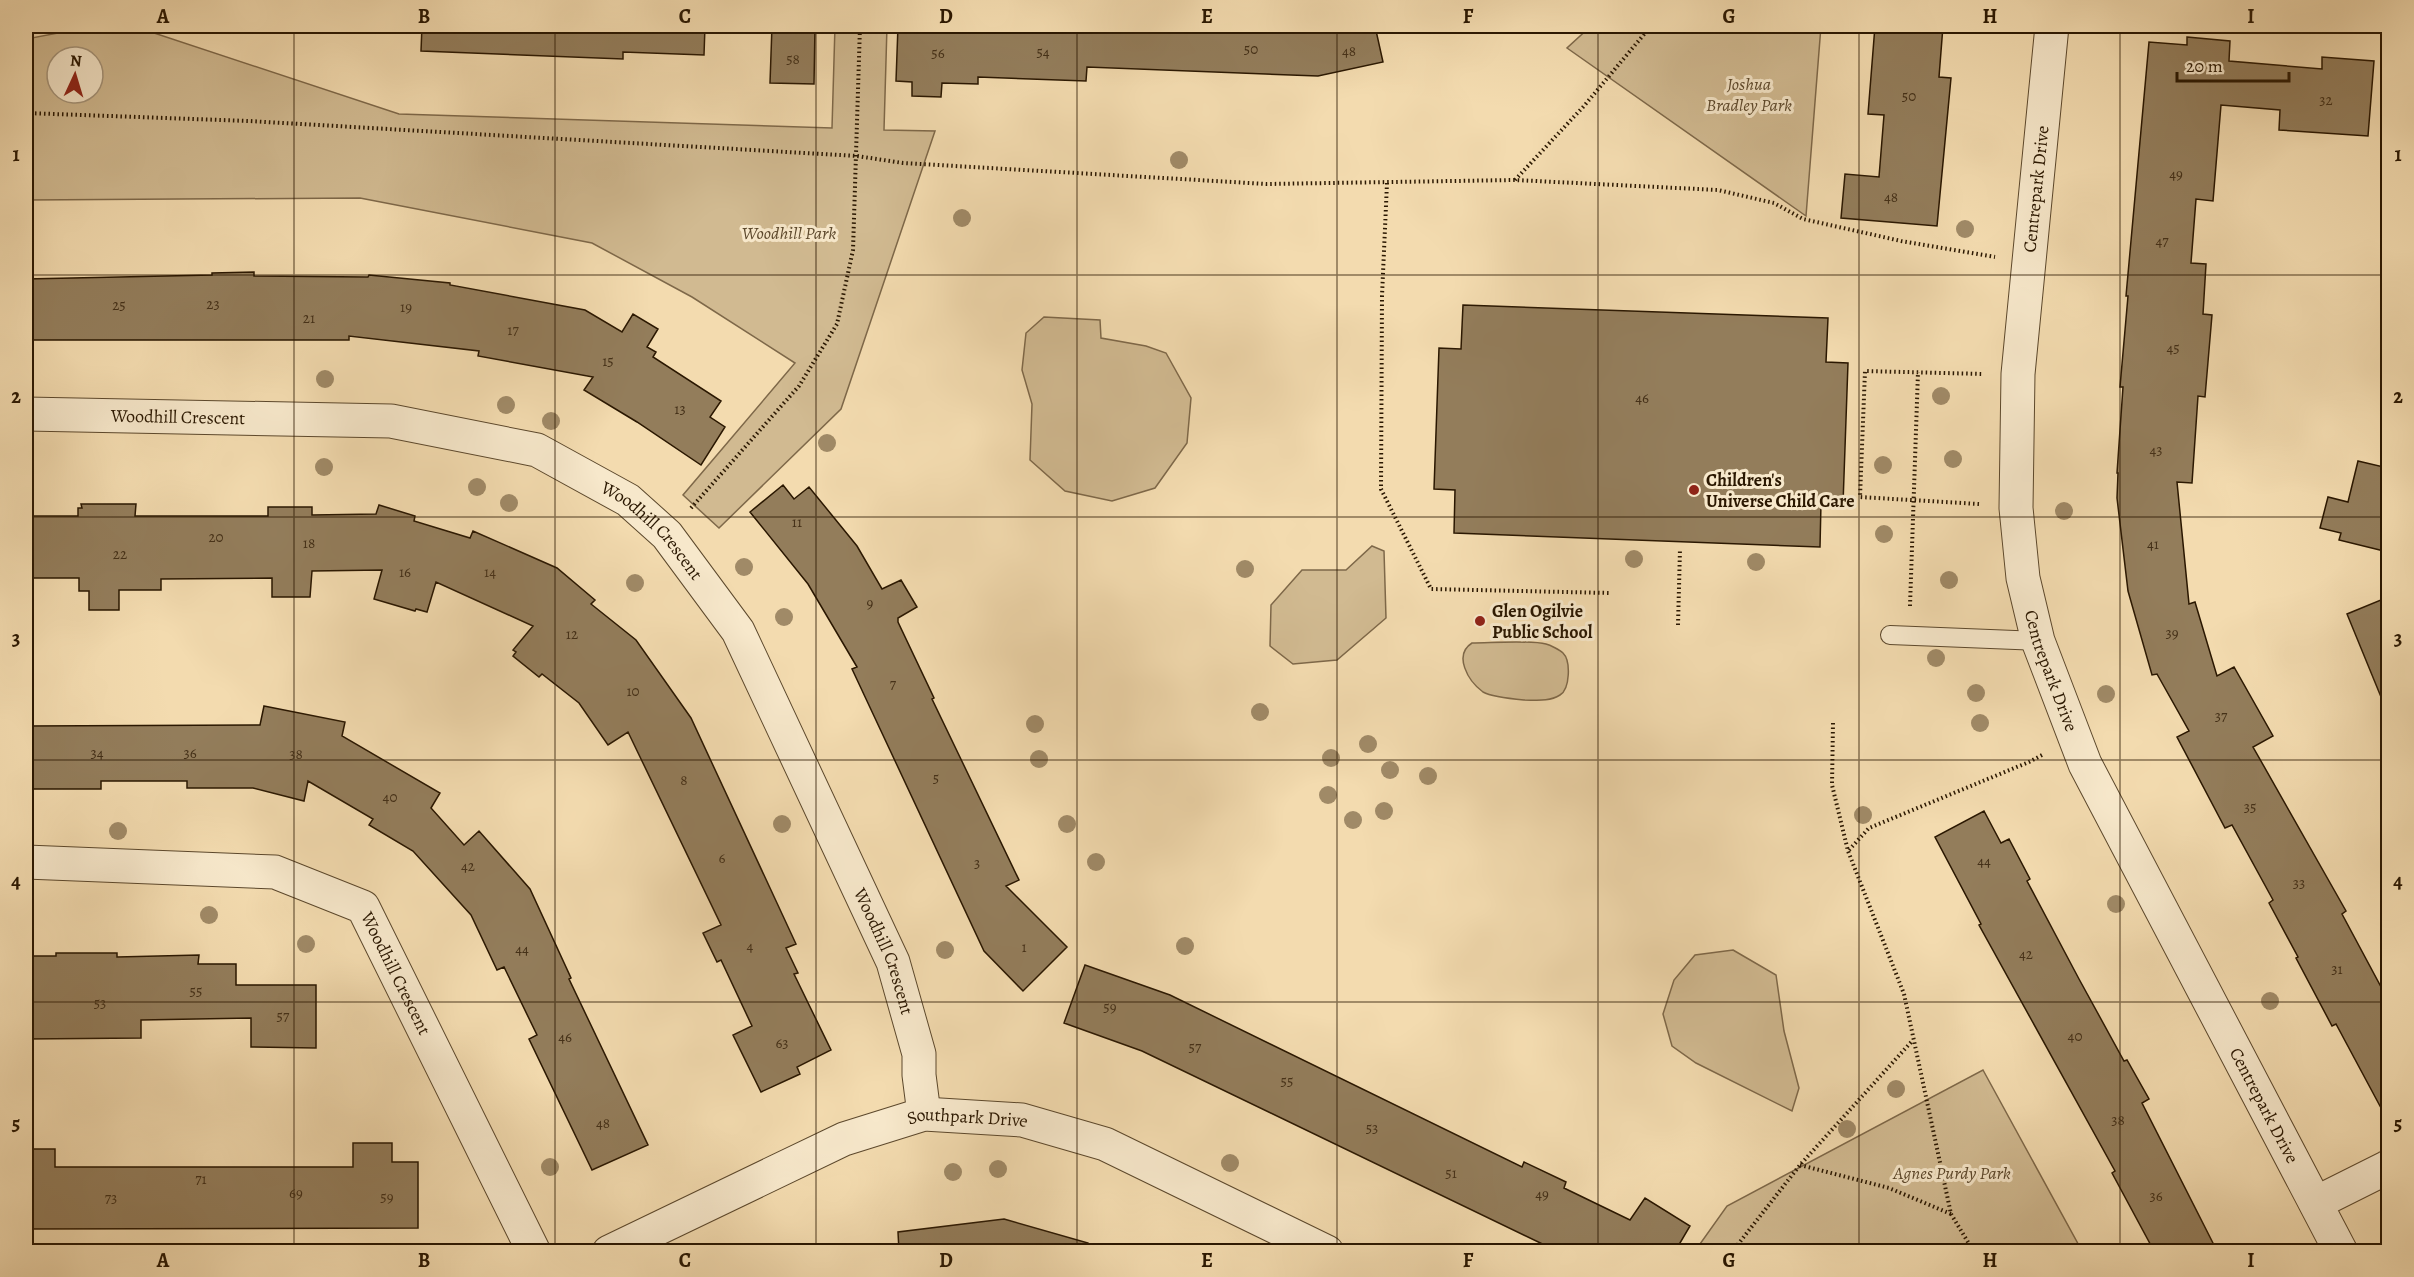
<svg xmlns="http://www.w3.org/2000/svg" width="2414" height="1277" viewBox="0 0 2414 1277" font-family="Alegreya,serif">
  <rect width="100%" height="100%" fill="#f3dbaf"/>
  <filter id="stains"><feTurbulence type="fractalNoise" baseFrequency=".00333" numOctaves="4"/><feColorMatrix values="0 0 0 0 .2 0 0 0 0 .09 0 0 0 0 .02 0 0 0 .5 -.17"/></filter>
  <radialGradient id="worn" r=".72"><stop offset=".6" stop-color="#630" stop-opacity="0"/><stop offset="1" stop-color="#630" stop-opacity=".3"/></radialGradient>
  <path fill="#d1ba91" stroke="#7e6849" stroke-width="1.5" fill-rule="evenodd" d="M95,26H133L399,114L832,128L835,26H887L884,130L935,131L841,409L719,528L683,495L795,363L692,297L592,243L360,198L26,200V39ZM57,57H93V93H57Z
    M1591,26H1821L1806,216L1567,48Z
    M1044,317L1100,320L1101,338L1146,346L1166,353L1191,398L1187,443L1155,488L1112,501L1065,491L1030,460L1032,404L1022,370L1026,333Z
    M1372,546L1384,551L1386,618L1337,660L1293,664L1270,646L1271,605L1302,570H1346Z
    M1472,643C1490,643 1530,640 1546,644C1550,645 1560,650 1563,653C1571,661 1570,689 1560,695C1549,702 1536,700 1524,700C1513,699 1492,697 1483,692C1468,681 1453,655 1472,643Z
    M1733,950L1776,975L1784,1031L1799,1088L1792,1111L1696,1063L1672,1046L1663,1014L1674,980L1695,955Z
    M1983,1070L2082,1251H1695L1727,1206Z"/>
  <path fill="#937d5b" stroke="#2a1701" stroke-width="1.5" d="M422,26H705L704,55L623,52V59L421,51Z
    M772,26H815L814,84L770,83Z
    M898,26H1375L1383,62L1318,76L1087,67L1086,81L978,77V84L942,83L941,97L912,96V82L896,81Z
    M1875,26H1943L1939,77L1951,78L1937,226L1841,218L1845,174L1879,177L1884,115L1868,114Z
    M2187,37L2230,41L2229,61L2322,69V57L2374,61L2368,136L2279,130L2280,110L2221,105L2213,201L2196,199L2191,263L2206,264L2203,314L2212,315L2205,397L2198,396L2192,483L2177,482L2189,604L2195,602L2217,676L2234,667L2273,736L2253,747L2346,911L2342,914L2388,1000V1121L2336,1024L2332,1026L2296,958L2298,957L2269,903L2273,900L2232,825L2225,828L2177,737L2189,731L2157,674L2152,675L2128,591L2117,498L2118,473H2117L2123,387H2120L2128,296H2126L2149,42L2187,45Z
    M254,272V276L368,277L369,275L450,283V285L585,310L622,332L633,314L658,329L647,347L656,352L653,357L721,401L710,417L725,427L701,465L637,422L584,390L593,377L478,356L479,351L349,336V340H26V279L212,275V273Z
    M1463,305L1828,318L1826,362L1848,363L1843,504L1821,503L1820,547L1454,533L1455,490L1434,489L1439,348L1461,349Z
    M2358,461L2388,468V552L2339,540L2341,533L2320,528L2328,497L2348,502Z
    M783,485L794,499L809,487L857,546L882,589L901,580L917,607L898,618V622L934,698L932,699L1019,880L1006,886L1067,947L1023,991L984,951L852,669L857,667L808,584L750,512Z
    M81,504H136L135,516H268V507H312V515L376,514L379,505L415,516L414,521L470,538L473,531L557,568L595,600L591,604L636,640L691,718L796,944L786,948L798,973L794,974L831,1050L797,1067L800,1074L761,1092L733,1035L752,1026L721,960L717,962L703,933L721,925L628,732L608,745L579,703L542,674L539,677L513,656L516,652L513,650L533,626L436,582L427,612L416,609L415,611L374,599L382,570L312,571L310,597H272V578L161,579V590H119V610H89V591H79V578H26V516H78V508H82Z
    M2388,597V714L2347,614Z
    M264,706L345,722L342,736L440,793L431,808L464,845L479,831L530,889L571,978L569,979L648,1145L592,1170L529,1039L537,1035L504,967L497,970L471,915L413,851L369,825L373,819L308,781L304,801L253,788H187V781H101V789H26V726L260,725Z
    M1984,811L2001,843L2009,839L2030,879L2027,881L2079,979L2124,1061L2127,1060L2149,1099L2142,1103L2217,1251H2154L2112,1173L2115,1171L1979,925L1981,924L1935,837Z
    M56,953H117V957L199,955L198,964H236V985H316V1048L251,1047V1018L141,1020V1038L26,1039V956H56Z
    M1085,965L1170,995L1522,1167L1524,1162L1566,1182L1564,1188L1630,1220L1645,1198L1690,1226L1677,1248L1682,1251H1557L1142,1051L1064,1023Z
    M353,1143H392V1162H418V1228L26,1229V1149H55V1167H353Z
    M1004,1219L1088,1243L1087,1251H899L898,1232Z"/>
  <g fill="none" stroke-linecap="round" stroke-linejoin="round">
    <defs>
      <path id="service" d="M1890,635L2038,641"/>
      <g id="minor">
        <path id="s1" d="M2052,26L2018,374L2016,508L2023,578L2038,641L2085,764L2341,1252"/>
        <path id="s2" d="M26,414L391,421L537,450L628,500L667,535L738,631L893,962L919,1054V1075L924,1114"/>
        <path id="s3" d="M26,862L275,872L363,907L534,1252"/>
        <path d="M2316,1203L2388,1167"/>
        <path id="s4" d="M609,1252L844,1139L924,1114L1022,1120L1105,1144L1327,1252"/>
      </g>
    </defs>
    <use href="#service" stroke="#5c482c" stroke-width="20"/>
    <use href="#minor" stroke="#5c482c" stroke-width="35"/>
    <path stroke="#2a1701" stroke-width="4" stroke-dasharray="1.5 3" stroke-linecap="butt" d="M26,113L249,121L857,156L903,163L1267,184L1515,180L1718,190L1774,203L1803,219L1901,241L1995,257
      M1515,180L1584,106L1651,26
      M1387,183L1382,296L1381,489L1431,589L1610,593
      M1979,504L1860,497L1865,371L1983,374
      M691,508L799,386L837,324L853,250L860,26
      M1910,606L1918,372
      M1678,625L1680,549
      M1833,723L1832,785L1848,851L1904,994L1951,1214L1974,1252
      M1849,850L1869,828L2029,762L2044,754
      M1800,1165L1889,1188L1951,1214
      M1732,1252L1800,1165L1913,1040"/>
    <use href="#service" stroke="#f7e8cb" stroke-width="18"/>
    <use href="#minor" stroke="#f7e8cb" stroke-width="33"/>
  </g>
  <g fill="#a08a67">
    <circle cx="1179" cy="160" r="9"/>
    <circle cx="962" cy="218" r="9"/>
    <circle cx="1965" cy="229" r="9"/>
    <circle cx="325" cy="379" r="9"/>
    <circle cx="1941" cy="396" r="9"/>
    <circle cx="506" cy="405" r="9"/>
    <circle cx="551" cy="421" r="9"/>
    <circle cx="827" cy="443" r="9"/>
    <circle cx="1953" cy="459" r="9"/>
    <circle cx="1883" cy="465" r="9"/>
    <circle cx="324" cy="467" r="9"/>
    <circle cx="477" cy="487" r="9"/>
    <circle cx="509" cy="503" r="9"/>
    <circle cx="2064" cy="511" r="9"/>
    <circle cx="1884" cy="534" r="9"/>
    <circle cx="1634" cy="559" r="9"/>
    <circle cx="1756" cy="562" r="9"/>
    <circle cx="744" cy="567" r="9"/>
    <circle cx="1245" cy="569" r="9"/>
    <circle cx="1949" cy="580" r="9"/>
    <circle cx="635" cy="583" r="9"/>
    <circle cx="784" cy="617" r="9"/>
    <circle cx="1936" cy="658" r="9"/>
    <circle cx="1976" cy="693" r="9"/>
    <circle cx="2106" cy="694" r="9"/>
    <circle cx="1260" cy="712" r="9"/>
    <circle cx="1980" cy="723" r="9"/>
    <circle cx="1035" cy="724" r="9"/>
    <circle cx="1368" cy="744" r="9"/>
    <circle cx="1331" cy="758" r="9"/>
    <circle cx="1039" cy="759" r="9"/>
    <circle cx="1390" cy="770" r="9"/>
    <circle cx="1428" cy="776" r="9"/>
    <circle cx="1328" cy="795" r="9"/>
    <circle cx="1384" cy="811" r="9"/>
    <circle cx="1863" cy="815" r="9"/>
    <circle cx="1353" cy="820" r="9"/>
    <circle cx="782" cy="824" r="9"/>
    <circle cx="1067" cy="824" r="9"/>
    <circle cx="118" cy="831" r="9"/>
    <circle cx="1096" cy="862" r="9"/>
    <circle cx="2116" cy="904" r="9"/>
    <circle cx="209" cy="915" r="9"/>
    <circle cx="306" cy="944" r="9"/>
    <circle cx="1185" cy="946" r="9"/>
    <circle cx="945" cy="950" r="9"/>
    <circle cx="2270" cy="1001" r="9"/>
    <circle cx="1896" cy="1089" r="9"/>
    <circle cx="1847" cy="1129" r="9"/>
    <circle cx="1230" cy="1163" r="9"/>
    <circle cx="550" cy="1167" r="9"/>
    <circle cx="998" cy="1169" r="9"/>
    <circle cx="953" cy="1172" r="9"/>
  </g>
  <path fill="none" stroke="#2a1701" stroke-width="1.5" stroke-opacity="0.55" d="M294,26V1252M555,26V1252M816,26V1252M1077,26V1252M1337,26V1252M1598,26V1252M1859,26V1252M2120,26V1252M26,275H2388M26,517H2388M26,760H2388M26,1002H2388"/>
  <g fill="#8f2418" stroke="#f7e8cb" stroke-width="2">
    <circle cx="1694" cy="490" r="6"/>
    <circle cx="1480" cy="621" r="6"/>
  </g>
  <g text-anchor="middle" stroke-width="6" stroke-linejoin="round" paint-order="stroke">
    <g font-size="15" fill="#443018">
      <text x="1251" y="54">50</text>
      <text x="1349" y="56">48</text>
      <text x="1043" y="57">54</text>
      <text x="938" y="58">56</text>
      <text x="793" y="64">58</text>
      <text x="1909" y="101">50</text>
      <text x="2326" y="105">32</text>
      <text x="2176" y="179">49</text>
      <text x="1891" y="202">48</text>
      <text x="2162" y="246">47</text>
      <text x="213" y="309">23</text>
      <text x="119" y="310">25</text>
      <text x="406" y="312">19</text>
      <text x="309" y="323">21</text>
      <text x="513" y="335">17</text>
      <text x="2173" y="353">45</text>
      <text x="608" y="366">15</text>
      <text x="1642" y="403">46</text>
      <text x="680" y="414">13</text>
      <text x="2156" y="455">43</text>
      <text x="797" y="527">11</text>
      <text x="216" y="542">20</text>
      <text x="309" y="548">18</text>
      <text x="2153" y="549">41</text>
      <text x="120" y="559">22</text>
      <text x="405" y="577">16</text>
      <text x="490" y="577">14</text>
      <text x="870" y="608">9</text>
      <text x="2172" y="638">39</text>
      <text x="572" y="639">12</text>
      <text x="893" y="689">7</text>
      <text x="633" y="696">10</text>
      <text x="2221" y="721">37</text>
      <text x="97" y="758">34</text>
      <text x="190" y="758">36</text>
      <text x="296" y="759">38</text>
      <text x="936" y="783">5</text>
      <text x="684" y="785">8</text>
      <text x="390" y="802">40</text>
      <text x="2250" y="812">35</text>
      <text x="722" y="863">6</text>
      <text x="1984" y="866">44</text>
      <text x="977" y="868">3</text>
      <text x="468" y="871">42</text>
      <text x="2299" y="888">33</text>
      <text x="750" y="951">4</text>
      <text x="1024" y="952">1</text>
      <text x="522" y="954">44</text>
      <text x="2026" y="959">42</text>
      <text x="2337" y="974">31</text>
      <text x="196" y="996">55</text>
      <text x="100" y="1008">53</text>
      <text x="1110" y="1012">59</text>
      <text x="283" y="1021">57</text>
      <text x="2075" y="1041">40</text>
      <text x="565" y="1042">46</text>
      <text x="782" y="1048">63</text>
      <text x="1195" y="1052">57</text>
      <text x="1287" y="1086">55</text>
      <text x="2118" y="1125">38</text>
      <text x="603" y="1128">48</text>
      <text x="1372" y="1133">53</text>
      <text x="1451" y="1178">51</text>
      <text x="201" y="1184">71</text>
      <text x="296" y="1198">69</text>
      <text x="1542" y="1199">49</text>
      <text x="2156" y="1201">36</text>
      <text x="387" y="1202">59</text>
      <text x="111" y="1203">73</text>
    </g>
    <g font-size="18" font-style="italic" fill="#5c482c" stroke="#f7e8cb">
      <text x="1749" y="90">Joshua<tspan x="1749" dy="21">Bradley Park</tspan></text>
      <text x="789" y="239">Woodhill Park</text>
      <text x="1952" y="1179">Agnes Purdy Park</text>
    </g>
    <g font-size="18" fill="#2a1701" stroke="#f7e8cb">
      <text transform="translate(2036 189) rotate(-84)" y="6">Centrepark Drive</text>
      <text dy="6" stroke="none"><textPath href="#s2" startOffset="152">Woodhill Crescent</textPath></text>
      <text dy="6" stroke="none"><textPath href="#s2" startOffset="656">Woodhill Crescent</textPath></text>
      <text dy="6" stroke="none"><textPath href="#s1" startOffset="651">Centrepark Drive</textPath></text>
      <text dy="6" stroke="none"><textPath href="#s2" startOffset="1142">Woodhill Crescent</textPath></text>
      <text dy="6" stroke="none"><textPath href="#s3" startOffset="418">Woodhill Crescent</textPath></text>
      <text dy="6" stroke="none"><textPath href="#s1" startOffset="1136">Centrepark Drive</textPath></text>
      <text dy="6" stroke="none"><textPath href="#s4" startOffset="388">Southpark Drive</textPath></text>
    </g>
    <g font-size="18" font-weight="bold" fill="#2a1701" stroke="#f7e8cb" text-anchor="start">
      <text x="1706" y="486">Children's<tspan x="1706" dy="21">Universe Child Care</tspan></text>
      <text x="1492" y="617">Glen Ogilvie<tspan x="1492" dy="21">Public School</tspan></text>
    </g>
  </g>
  <rect width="2414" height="1277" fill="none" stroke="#f3dbaf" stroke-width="66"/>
  <g transform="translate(75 75) rotate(4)"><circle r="28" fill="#f7e8cb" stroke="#a5947a" stroke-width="1.5"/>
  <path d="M0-4.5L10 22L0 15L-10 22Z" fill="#8f2418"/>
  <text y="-9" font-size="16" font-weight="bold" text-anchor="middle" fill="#2a1701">N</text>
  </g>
  <path d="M2177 72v9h112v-9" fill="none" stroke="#2a1701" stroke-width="3"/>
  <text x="2186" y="72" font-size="18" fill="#2a1701" stroke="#f7e8cb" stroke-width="4.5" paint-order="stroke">20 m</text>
  <rect x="33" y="33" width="2348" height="1211" fill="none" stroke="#2a1701" stroke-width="2"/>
  <g font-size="20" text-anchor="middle" font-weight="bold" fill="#2a1701">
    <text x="163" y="23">A</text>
    <text x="424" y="23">B</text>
    <text x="685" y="23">C</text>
    <text x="946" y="23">D</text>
    <text x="1207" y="23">E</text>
    <text x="1468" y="23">F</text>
    <text x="1729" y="23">G</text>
    <text x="1990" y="23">H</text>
    <text x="2251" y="23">I</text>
    <text x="16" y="161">1</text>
    <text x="2398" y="161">1</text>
    <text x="16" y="403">2</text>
    <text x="2398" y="403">2</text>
    <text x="16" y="645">3</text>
    <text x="2398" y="645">3</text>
    <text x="16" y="888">4</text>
    <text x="2398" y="888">4</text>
    <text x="16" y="1130">5</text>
    <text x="2398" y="1130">5</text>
    <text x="163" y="1267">A</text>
    <text x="424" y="1267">B</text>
    <text x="685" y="1267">C</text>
    <text x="946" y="1267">D</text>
    <text x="1207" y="1267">E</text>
    <text x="1468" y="1267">F</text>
    <text x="1729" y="1267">G</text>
    <text x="1990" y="1267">H</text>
    <text x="2251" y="1267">I</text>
  </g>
  <rect width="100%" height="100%" filter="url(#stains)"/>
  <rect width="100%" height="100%" fill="url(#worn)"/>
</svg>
